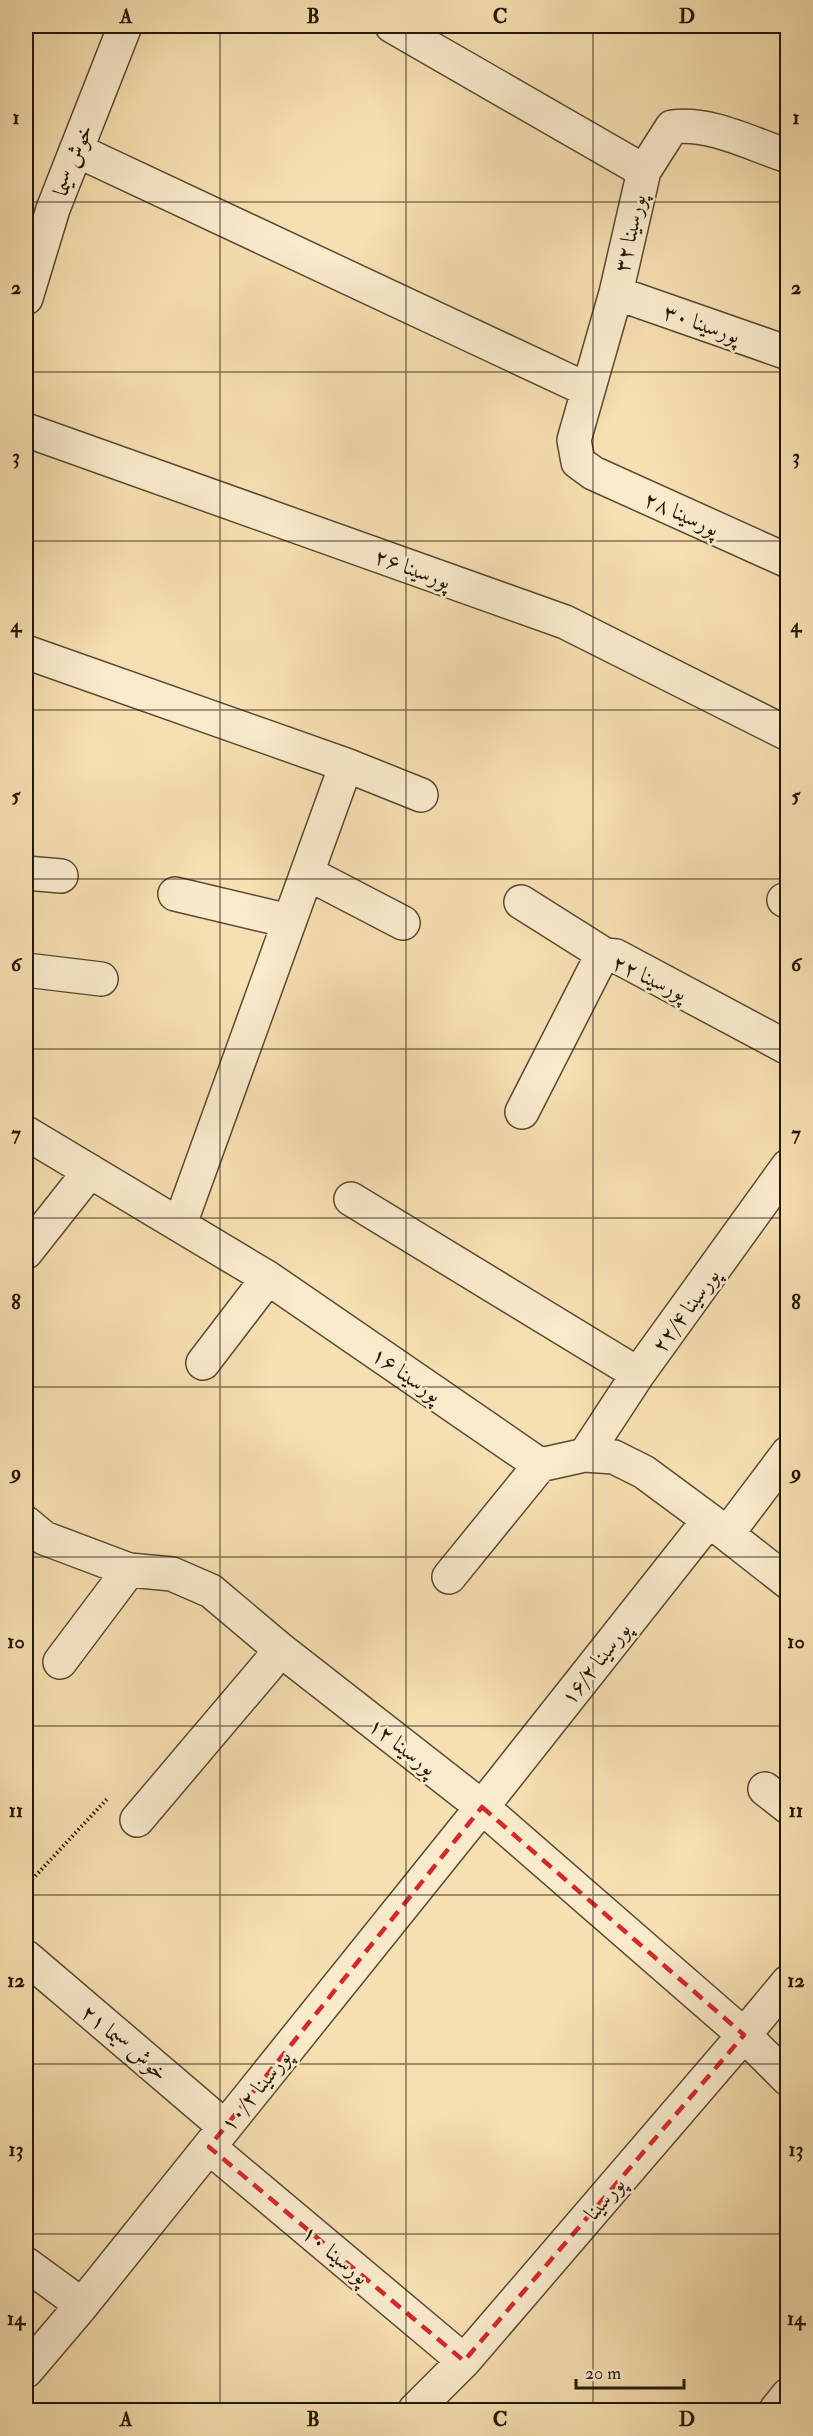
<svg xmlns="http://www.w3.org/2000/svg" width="813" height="2436" viewBox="0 0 813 2436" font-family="'IM FELL Double Pica',Amiri,serif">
  <rect width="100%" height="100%" fill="#f6dfb0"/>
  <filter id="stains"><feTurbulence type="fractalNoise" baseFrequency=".00333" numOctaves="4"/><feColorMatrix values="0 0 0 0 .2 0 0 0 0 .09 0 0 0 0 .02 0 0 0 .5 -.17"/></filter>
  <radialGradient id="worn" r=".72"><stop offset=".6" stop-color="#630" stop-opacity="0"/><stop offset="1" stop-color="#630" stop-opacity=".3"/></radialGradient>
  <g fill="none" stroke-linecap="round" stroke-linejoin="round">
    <defs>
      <path id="minor" d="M392,26L644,171
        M76,150L588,390
        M788,156C751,144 711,122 672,127L644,171L616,293L574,440L578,462L593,473L788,561
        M616,293L788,353
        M26,298L53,209L125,26
        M26,430L565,622L788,734
        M26,652L346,765L421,795
        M26,873L61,876
        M307,873L403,923
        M175,894L289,921
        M784,900L788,902
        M521,902L605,955
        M26,970L101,979
        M522,1112L597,965L605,955L616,956L788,1048
        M26,1133L268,1278L540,1465L585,1455L614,1457L644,1472L709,1520L788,1582
        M351,1199L638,1374
        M180,1224L346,765
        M26,1252L90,1171
        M203,1363L268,1278
        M585,1455L638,1374L788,1166
        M26,1523L44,1538L129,1570L172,1574L211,1591L281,1650L482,1807L744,2035L788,2079
        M727,1534L788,1453
        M449,1577L540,1465
        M60,1662L129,1570
        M765,1789L788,1807
        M137,1820L281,1650
        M26,1957L225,2127
        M209,2147L464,2361
        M26,2264L82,2305
        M26,2371L82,2305L482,1807L709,1520
        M415,2410L464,2361L744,2035L788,1982
        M776,2410L788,2395"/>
    </defs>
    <use href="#minor" stroke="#584a33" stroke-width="36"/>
    <path stroke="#241809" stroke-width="4" stroke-dasharray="1.5 3" stroke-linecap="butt" d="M26,1886L107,1799"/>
    <use href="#minor" stroke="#f9eacc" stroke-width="33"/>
  </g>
  <path fill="none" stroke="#d62828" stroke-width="4.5" stroke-dasharray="12 8" stroke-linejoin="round" d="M482,1807L744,2035L464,2361L209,2147Z"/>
  <path fill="none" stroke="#241809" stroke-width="1.5" stroke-opacity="0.55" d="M220,26V2410M406,26V2410M593,26V2410M26,202H788M26,372H788M26,541H788M26,710H788M26,879H788M26,1049H788M26,1218H788M26,1387H788M26,1557H788M26,1726H788M26,1895H788M26,2064H788M26,2234H788"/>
  <g text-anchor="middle" stroke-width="5" stroke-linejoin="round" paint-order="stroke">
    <g font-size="22" fill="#241809" stroke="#f9eacc">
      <text transform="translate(72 160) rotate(-69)" y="8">خوش سیما</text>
      <text transform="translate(629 233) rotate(-77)" y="8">پورسینا ۳۲</text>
      <text transform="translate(702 323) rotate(19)" y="8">پورسینا ۳۰</text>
      <text transform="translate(682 513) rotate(24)" y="8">پورسینا ۲۸</text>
      <text transform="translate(413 568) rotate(20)" y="8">پورسینا ۲۶</text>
      <text transform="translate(650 977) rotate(25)" y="8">پورسینا ۲۲</text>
      <text transform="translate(685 1310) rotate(-54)" y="8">پورسینا ۲۲/۴</text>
      <text transform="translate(407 1374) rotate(35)" y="8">پورسینا ۱۶</text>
      <text transform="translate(595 1663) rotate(-52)" y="8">پورسینا ۱۶/۲</text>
      <text transform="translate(403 1746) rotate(38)" y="8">پورسینا ۱۲</text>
      <text transform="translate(125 2042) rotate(40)" y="8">خوش سیما ۲۱</text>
      <text transform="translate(255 2090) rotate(-51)" y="8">پورسینا ۱۰/۲</text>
      <text transform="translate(604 2198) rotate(-49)" y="8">پورسینا</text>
      <text transform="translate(336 2254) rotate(40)" y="8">پورسینا ۱۰</text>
    </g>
  </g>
  <rect width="813" height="2436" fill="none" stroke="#f6dfb0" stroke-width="66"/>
  <path d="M576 2379v9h108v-9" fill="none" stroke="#241809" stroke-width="3"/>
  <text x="585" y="2379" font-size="18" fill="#241809" stroke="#f9eacc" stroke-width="4.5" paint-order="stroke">20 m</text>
  <rect x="33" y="33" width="747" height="2370" fill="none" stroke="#241809" stroke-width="2"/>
  <g font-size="20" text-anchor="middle" font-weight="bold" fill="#241809">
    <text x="126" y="23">A</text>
    <text x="313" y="23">B</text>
    <text x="500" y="23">C</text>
    <text x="687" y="23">D</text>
    <text x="16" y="124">1</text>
    <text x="796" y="124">1</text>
    <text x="16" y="294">2</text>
    <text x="796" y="294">2</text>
    <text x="16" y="463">3</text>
    <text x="796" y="463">3</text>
    <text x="16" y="632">4</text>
    <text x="796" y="632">4</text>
    <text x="16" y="802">5</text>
    <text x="796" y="802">5</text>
    <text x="16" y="971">6</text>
    <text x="796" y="971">6</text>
    <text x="16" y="1140">7</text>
    <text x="796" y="1140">7</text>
    <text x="16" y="1309">8</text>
    <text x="796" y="1309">8</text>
    <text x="16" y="1479">9</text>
    <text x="796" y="1479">9</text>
    <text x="16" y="1648">10</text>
    <text x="796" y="1648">10</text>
    <text x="16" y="1817">11</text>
    <text x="796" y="1817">11</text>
    <text x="16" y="1987">12</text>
    <text x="796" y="1987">12</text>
    <text x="16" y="2156">13</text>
    <text x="796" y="2156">13</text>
    <text x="16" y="2325">14</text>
    <text x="796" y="2325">14</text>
    <text x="126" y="2426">A</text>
    <text x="313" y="2426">B</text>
    <text x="500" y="2426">C</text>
    <text x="687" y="2426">D</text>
  </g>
  <rect width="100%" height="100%" filter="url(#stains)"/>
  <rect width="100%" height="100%" fill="url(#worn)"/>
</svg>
